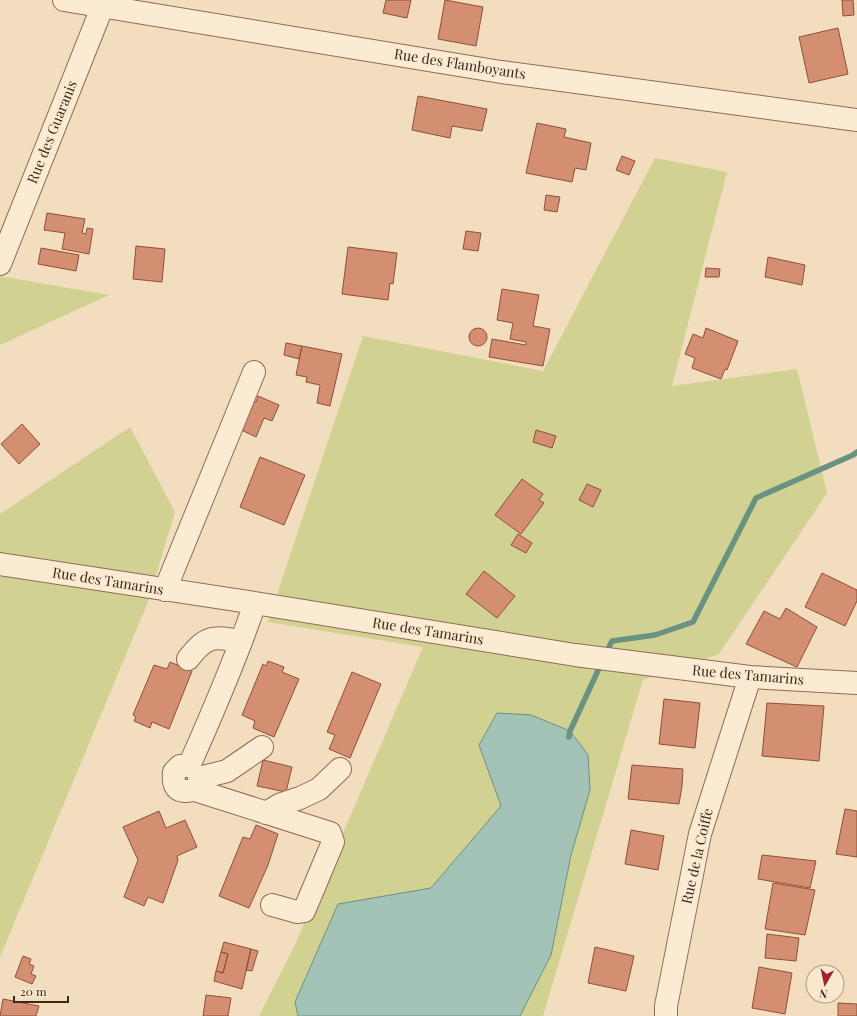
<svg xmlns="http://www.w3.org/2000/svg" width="857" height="1016" viewBox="0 0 857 1016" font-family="'Playfair Display',serif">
  <rect width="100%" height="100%" fill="#f2ddbf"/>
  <path fill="#d1d192" d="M655,158L727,172L672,386L797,369L827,493L719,654L643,680L543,1016H259L295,945L423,647L268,622L363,336L543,371Z
    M0,276L109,295L0,345Z
    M130,427L175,512L148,602L0,957V514Z"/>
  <path fill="#a2c3b6" stroke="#699283" d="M497,713L531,715L570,731L588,755L590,790L571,855L551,955L520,1016H298L295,1002L338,904L431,888L501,806L479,745Z"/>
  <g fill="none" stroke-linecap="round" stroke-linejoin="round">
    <path stroke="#699283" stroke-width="5.5" d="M605,655L612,641L655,635L693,622L756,498L853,455L857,452
      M569,737L570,731L602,662"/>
  </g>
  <path fill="#d48e71" stroke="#8e5039" d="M386,0H411L407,18L383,13Z
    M445,0L483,7L476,46L438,39Z
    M842,0H853L854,15L843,16Z
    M838,28L848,74L809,83L799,37Z
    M418,96L487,109L482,131L452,126L450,138L412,130Z
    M537,123L566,129L564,137L591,143L586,170L575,168L572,182L526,173Z
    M622,156L635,161L629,175L616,170Z
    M546,195L560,197L557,212L544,210Z
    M47,213L85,219L82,233L86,234L87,228L93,229L89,254L62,249L65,233L44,230Z
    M466,231L481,233L478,251L463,249Z
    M136,246L165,249L162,282L133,279Z
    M348,247L397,253L393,284L390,283L388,300L342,294Z
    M41,248L79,255L76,271L38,264Z
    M768,257L805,265L802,285L765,277Z
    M706,268L720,269L719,277H705Z
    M502,289L539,295L533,326L550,329L543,366L489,357L492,339L526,345V342L510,339L513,323L497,320Z
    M706,328L738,341L727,370L725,369L721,379L692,368L695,358L685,354L693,334L703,338Z
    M469 337a9 9 0 1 1 18 0a9 9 0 1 1-18 0Z
    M286,343L302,346L299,359L284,355Z
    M302,346L342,354L330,406L317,403L320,385L306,382L307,377L296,375Z
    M258,396L279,405L272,421L264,418L256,437L237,428L250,399L256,402Z
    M22,424L40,444L19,464L1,444Z
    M536,430L556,436L552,448L533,442Z
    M260,457L305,475L284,525L240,507Z
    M522,479L543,494L539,500L544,503L521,534L495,515Z
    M587,484L601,490L593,507L579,500Z
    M518,534L532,543L526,553L511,545Z
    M484,571L515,596L497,618L466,594Z
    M822,573L857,590V601L845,626L805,607Z
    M786,608L817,627L797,667L746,644L764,611L780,619Z
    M268,661L284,667L282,672L299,679L274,737L253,728L255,721L242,715L263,664L266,666Z
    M170,662L192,671L169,729L152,722L150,728L134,721L136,717L133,715L154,665L167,669Z
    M352,672L381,684L350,758L329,749L335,735L327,732Z
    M664,699L700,703L695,748L659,744Z
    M767,703L824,706L819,761L762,756Z
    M263,760L292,767L286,792L257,786Z
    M632,765L683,769L682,786L679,804L628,799Z
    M845,809L857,811V857L836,854Z
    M159,811L166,828L185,820L197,847L177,856L178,860L163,903L148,897L144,906L124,897L138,860L123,827Z
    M256,825L278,834L268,865L249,908L219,896L243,837L250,839Z
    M631,830L664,836L658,870L625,864Z
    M762,855L816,861L810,888L758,879Z
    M773,883L815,890L805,935L765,929Z
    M767,934L799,938L796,961L765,958Z
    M224,942L251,949L242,989L214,981L216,971L223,973L228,954L221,952Z
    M595,947L634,956L626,991L588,983Z
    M251,949L258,951L252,971L246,970Z
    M221,952L228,954L223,973L216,971Z
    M23,956L31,959L29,964L34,966L31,974L36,976L32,984L15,977Z
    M759,967L792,973L785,1014L752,1008Z
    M206,995L231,998L228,1016H203Z
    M3,999L39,1006L36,1016H0Z
    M838,1003L857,1004V1016H838Z"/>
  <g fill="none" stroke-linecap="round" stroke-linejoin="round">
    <defs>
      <path id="minor" d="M64,0L501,72L857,120
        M0,264L105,0
        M0,564L255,603L575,655L750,677L857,683
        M165,590L254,372
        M255,603C236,659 213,712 189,766H180L174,772C172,790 179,793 195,790L330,833L333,842L304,911L297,912L272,905
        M188,659C206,636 213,635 241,642
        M199,778L227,771L262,747
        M266,813L279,805L300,798L319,789L340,769
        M666,1016V1006L700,834L750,677"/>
    </defs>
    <use href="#minor" stroke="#8d6c55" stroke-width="24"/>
    <use href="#minor" stroke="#fcebd3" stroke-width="22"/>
  </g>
  <g text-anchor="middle" stroke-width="3" stroke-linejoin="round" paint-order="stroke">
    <g font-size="14" fill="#3b271b" stroke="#f9e8cf">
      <text transform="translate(460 64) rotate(9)" y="5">Rue des Flamboyants</text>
      <text transform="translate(52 132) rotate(-68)" y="5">Rue des Guaranis</text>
      <text transform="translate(108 581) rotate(9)" y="5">Rue des Tamarins</text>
      <text transform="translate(428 631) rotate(9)" y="5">Rue des Tamarins</text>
      <text transform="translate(748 675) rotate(5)" y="5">Rue des Tamarins</text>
      <text transform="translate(697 856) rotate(-77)" y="5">Rue de la Coiffe</text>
    </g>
  </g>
  <g transform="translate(825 984) rotate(189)"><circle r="19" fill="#f9e8cf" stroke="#ad9b87"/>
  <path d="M0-3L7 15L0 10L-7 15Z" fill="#a21f30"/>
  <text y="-6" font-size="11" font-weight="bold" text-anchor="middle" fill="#3b271b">N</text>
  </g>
  <path d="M14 996v6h54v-6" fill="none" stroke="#3b271b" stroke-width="2"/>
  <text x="20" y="996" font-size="12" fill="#3b271b" stroke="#f9e8cf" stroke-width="3" paint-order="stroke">20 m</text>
</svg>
